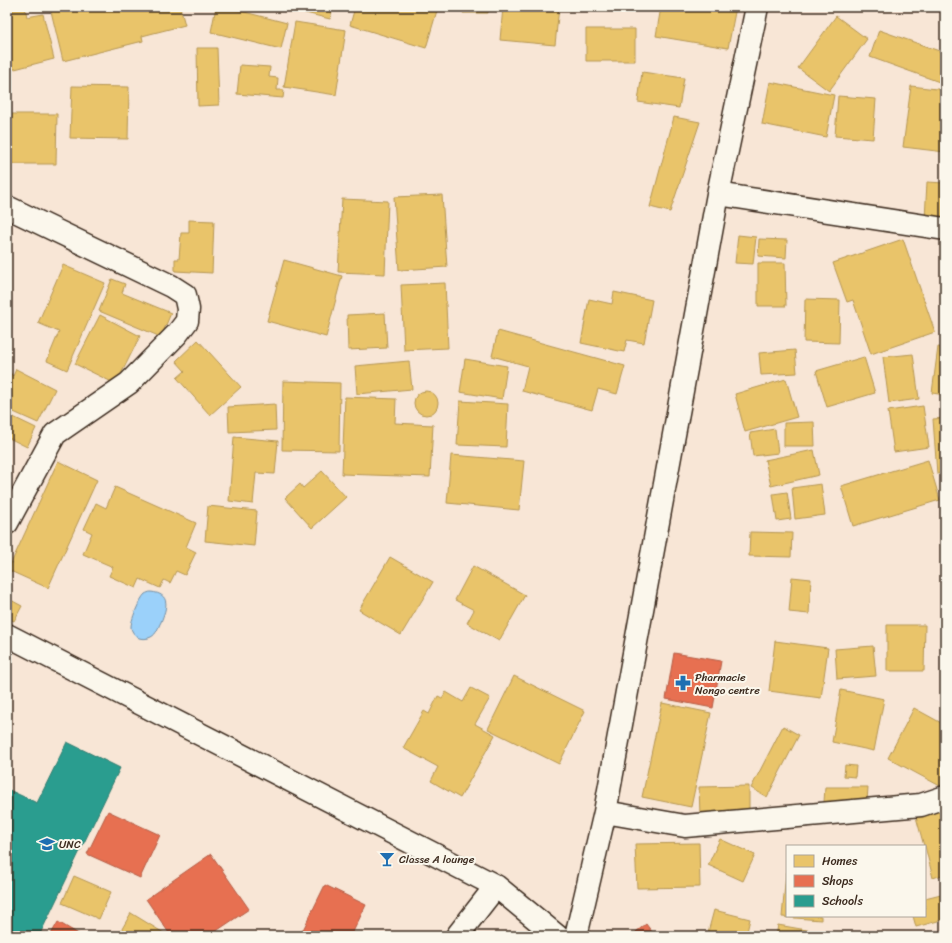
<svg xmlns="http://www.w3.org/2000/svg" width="952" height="943" viewBox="0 0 952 943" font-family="Sriracha,sans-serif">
  <rect width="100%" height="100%" fill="#f8e6d6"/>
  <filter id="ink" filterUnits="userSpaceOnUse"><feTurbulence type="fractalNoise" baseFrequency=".025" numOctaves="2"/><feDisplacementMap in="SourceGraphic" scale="8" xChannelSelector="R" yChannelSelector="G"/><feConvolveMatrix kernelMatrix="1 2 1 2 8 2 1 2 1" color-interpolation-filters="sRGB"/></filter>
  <g filter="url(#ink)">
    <path fill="#9bd1fa" stroke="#758ea2" d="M151,592C171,594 167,607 161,622C158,627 157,634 151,637C147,639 143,639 139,638C135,636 132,632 131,628C130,622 140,598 145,594C147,593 149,592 151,592Z"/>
    <path fill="#e9c46a" stroke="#b59653" d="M11,7H25L27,17L43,14L54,59L7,71V8Z
      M50,7H180L185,25L142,36L143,41L63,61Z
      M216,7H225L287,23L281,49L211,32Z
      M281,7H333L330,19Z
      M355,7H438L426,48L350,25Z
      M463,7H488V13H463Z
      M503,7H559L555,45L500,40Z
      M661,7H736L728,48L656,36Z
      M836,16L867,39L829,91L798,68Z
      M295,22L346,30L336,95L284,87Z
      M586,29H635V61H586Z
      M879,30L945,53V84L870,57Z
      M197,48H217L219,105L198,106Z
      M240,65L270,67L269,77L278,78L277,90H284L283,98L237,94Z
      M642,72L684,78L679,108L638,102Z
      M770,82L834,95L826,137L762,124Z
      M72,86L129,87L128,139L70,138Z
      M911,86L945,90V152L903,147Z
      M838,96L876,99L873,139L835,136Z
      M7,114H57L56,164H7Z
      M674,117L700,122L670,212L650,207Z
      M927,182L945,183V223L925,219Z
      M442,195L447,267L399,270L394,197Z
      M342,199L388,201L385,274L338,272Z
      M189,220L214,221L212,273L175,271V259H179L181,233H189Z
      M738,235L756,237L753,264L735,263Z
      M759,239L787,240L786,258L758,256Z
      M903,239L935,332L871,354L853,300L847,302L833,263Z
      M284,260L342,276L326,337L267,321Z
      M758,263H785L786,306H758Z
      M63,265L105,283L67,370L47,361L59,332L38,323Z
      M112,279L125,284L122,293L171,313L161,337L99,311Z
      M445,283L448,348L404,350L401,285Z
      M614,292L652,300L644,343L627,340L624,352L581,343L589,299L612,304Z
      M805,299L840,300L839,343L804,342Z
      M385,313L387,348L348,350L347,315Z
      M100,315L140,336L116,384L75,364Z
      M498,331L625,366L617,394L598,389L592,410L522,391L528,366L492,356Z
      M198,340L241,387L210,415L177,378L185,371L176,361Z
      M938,347L945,348V395L932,393Z
      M795,350L797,373L761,375L759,353Z
      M913,354L919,399L889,403L883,357Z
      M864,357L875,393L827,407L816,371Z
      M465,359L507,366L502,399L460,392Z
      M409,361L412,389L357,394L355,366Z
      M7,369L13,376L16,369L55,389L38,423L7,409Z
      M786,379L797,417L745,432L735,394Z
      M283,381L340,383L339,451L282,450Z
      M414 403a12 12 0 1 1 24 0a12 12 0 1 1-24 0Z
      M345,397L396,399L395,423L433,425L430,477L342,474Z
      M460,401L508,404L506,447L457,445Z
      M275,404L276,430L229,432L228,407Z
      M923,406L929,447L894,452L888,411Z
      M7,414L36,428L27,447L7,437Z
      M945,418V473L937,474L933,419Z
      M814,422L815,446H784V423Z
      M775,429L778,453L753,456L750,433Z
      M234,437L278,441L275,474L256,473L253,504L229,501Z
      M814,450L819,475L771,486L765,460Z
      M451,455L524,461L519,510L447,503Z
      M928,460L940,500L853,526L841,486Z
      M58,461L97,480L48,588L8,570Z
      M322,471L346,497L312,528L285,498L300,484L303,488Z
      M821,484L825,515L795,519L792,488Z
      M115,487L196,523L186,547L196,552L185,575L176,571L170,583L164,580L160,588L140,579L136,588L109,576L113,567L83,554L92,533L84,529L96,503L106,508Z
      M787,492L791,519L777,521L773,494Z
      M208,506L257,511L254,546L205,541Z
      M750,532L792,533L791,557L749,556Z
      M390,557L433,582L401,635L359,610Z
      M473,566L525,595L499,641L467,623L474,610L455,600Z
      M792,577L811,579L809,614L789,612Z
      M7,598L22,606L14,621L7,618Z
      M887,625H925L924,671H887Z
      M775,641L828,648L821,698L769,691Z
      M873,646L876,676L837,679L835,649Z
      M514,676L585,711L559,764L488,729Z
      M471,688L490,698L475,724L495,735L460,798L431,781L438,767L403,748L424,711L429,714L438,696L442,698L446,692L463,702Z
      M841,690L884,699L874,751L832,742Z
      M662,703L711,713L691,807L642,797Z
      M914,708L945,725V777L940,786L888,758Z
      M783,726L799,735L767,797L751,788Z
      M845,765L856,766L855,777L844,776Z
      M749,786V814L700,815L699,787Z
      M825,787H868L867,802H824Z
      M942,809L945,819V874L933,878L925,846H924L916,817Z
      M720,839L755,855L743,881L708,865Z
      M699,843L700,887L637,888L635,844Z
      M786,873H787V916H821V920L782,917Z
      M74,876L111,892L99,919L62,903Z
      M945,893V919L916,927L913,916H925V898Z
      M714,910L750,919L746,936H707Z
      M131,913L167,935L166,936H118Z
      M778,925L835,935V936H776Z"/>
    <path fill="#e76f51" stroke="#b35a42" d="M674,653L721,661L713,708L666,699Z
      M108,811L160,835L140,878L87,854Z
      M211,854L249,909L209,936H171L146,899Z
      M325,885L366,905L351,936H300Z
      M58,922L82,936H50Z
      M646,924L655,936H631Z"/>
    <path fill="#2a9d8f" stroke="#2f7a6d" d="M67,742L120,768L39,936H7V789L37,803Z"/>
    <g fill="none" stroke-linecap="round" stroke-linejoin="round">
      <defs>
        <path id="minor" d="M718,194L945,229
          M7,207L171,286L185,295L188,309L187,321L177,334L129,383L55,434L7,523
          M7,635L496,886L557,936
          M605,812L685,826L921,805L945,797
          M457,936L496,886
          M576,936L605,812L718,194L757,7"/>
      </defs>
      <use href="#minor" stroke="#3b2a1e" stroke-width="25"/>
      <use href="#minor" stroke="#fbf7ec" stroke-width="22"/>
    </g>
  </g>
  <defs>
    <symbol id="pharmacy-bare" viewBox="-9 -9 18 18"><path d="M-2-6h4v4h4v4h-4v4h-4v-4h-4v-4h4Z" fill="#1f6fb2" stroke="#fbf7ec" stroke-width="2.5" paint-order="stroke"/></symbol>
    <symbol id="university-bare" viewBox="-9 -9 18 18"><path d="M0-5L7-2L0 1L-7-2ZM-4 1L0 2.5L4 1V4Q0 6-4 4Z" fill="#1f6fb2" stroke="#fbf7ec" stroke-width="2.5" paint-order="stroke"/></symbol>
    <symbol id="bar-bare" viewBox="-9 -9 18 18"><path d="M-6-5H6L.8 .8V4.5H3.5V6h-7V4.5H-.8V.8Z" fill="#1f6fb2" stroke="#fbf7ec" stroke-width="2.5" paint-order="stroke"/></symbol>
  </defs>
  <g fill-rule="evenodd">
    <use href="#pharmacy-bare" x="672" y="672" width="22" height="22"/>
    <use href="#university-bare" x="36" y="833" width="22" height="22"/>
    <use href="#bar-bare" x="376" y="848" width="22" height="22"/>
  </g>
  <g text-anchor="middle" stroke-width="4" stroke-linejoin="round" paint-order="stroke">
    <g font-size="11" fill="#3b2a1e" stroke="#fbf7ec" text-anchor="start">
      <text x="695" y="681">Pharmacie<tspan x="695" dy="13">Nongo centre</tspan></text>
      <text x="59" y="848">UNC</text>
      <text x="399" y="863">Classe A lounge</text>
    </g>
  </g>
  <rect width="952" height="943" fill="none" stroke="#fbf7ec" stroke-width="24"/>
  <rect x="12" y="12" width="928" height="919" fill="none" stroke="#3b2a1e" stroke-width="1.5" filter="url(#ink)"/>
  <rect x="786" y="845" width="140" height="72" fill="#fbf7ec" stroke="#aea59a"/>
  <rect x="794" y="855" width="20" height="12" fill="#e9c46a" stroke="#aea59a"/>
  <text x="822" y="865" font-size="12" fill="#3b2a1e">Homes</text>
  <rect x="794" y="875" width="20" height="12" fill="#e76f51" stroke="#aea59a"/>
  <text x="822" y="885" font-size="12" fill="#3b2a1e">Shops</text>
  <rect x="794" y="895" width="20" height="12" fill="#2a9d8f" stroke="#aea59a"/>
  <text x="822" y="905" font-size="12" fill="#3b2a1e">Schools</text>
</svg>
